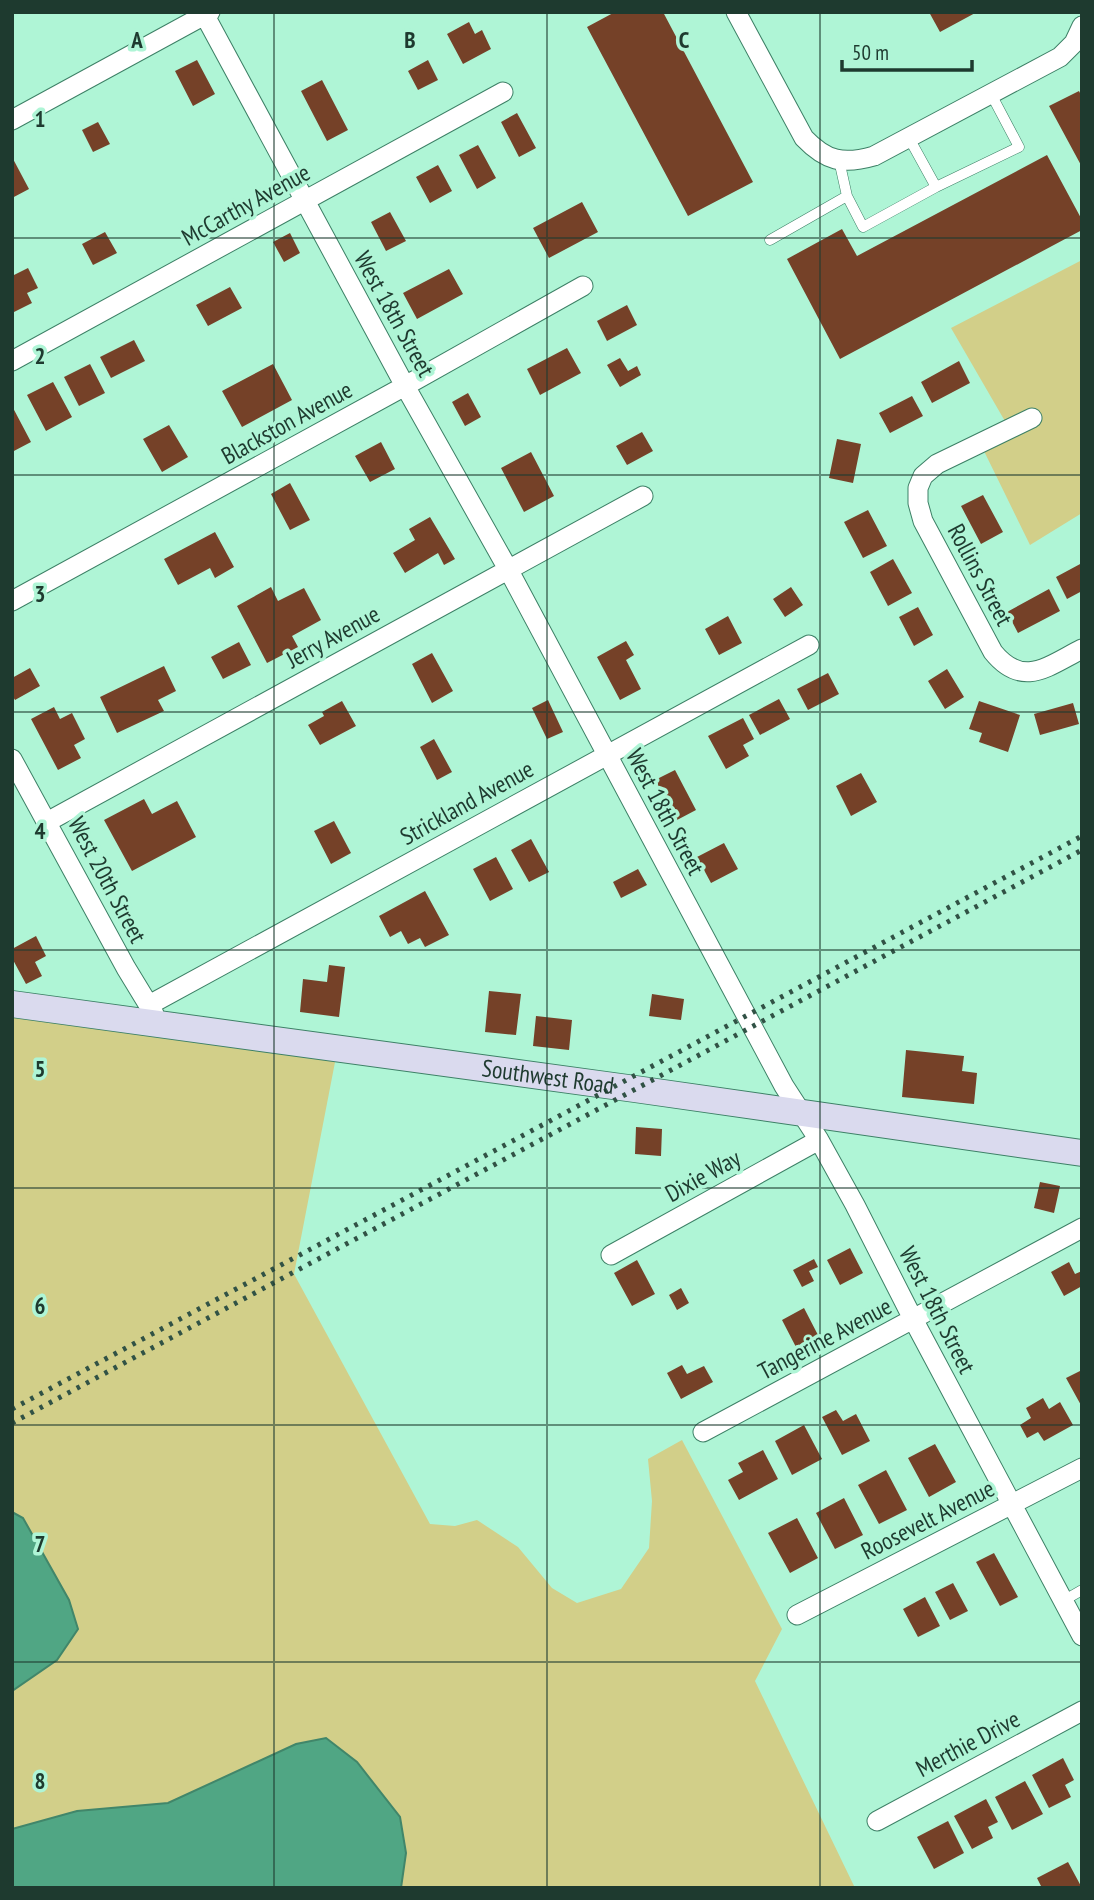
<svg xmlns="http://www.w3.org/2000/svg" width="1094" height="1900" viewBox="0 0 1094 1900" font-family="'PT Sans Narrow',sans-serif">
  <rect width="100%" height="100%" fill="#aff5d6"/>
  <path fill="#d2cf89" d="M1082,260V513L1030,545L983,449L1013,435L951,328Z
    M12,1014L336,1057L294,1274L430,1524L455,1526L477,1520L518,1547L552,1588L577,1603L621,1589L649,1548L652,1501L648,1459L682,1440L782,1629L755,1681L855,1888H401L406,1853L296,1744L168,1803L77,1811L12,1829V1691L57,1660L78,1629L69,1600L23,1518L12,1512Z"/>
  <path fill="#50a684" stroke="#41866a" stroke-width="2" d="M12,1512L23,1518L69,1600L78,1629L57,1660L12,1691Z
    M326,1738L357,1762L400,1817L406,1853L401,1888H12V1829L77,1811L168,1803L296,1744Z"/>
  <path fill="#754128" d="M615,12H663L753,182L688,216L587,27Z
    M929,12H977L940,32Z
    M469,22L475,34L482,30L491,49L463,64L447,34Z
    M197,60L215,94L193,106L175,71Z
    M428,60L438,80L418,90L408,71Z
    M322,80L348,130L327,141L301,91Z
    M1079,91L1082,97V167L1049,106Z
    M517,113L536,148L519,157L501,122Z
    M98,122L110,144L93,152L82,130Z
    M478,145L496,178L477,189L459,155Z
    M1047,155L1082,220V230L840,359L787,259L842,229L857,256Z
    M12,157L29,189L12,198Z
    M438,165L452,191L430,203L416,177Z
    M582,202L598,232L549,258L533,228Z
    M390,212L406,241L386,251L371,222Z
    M105,232L117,253L93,265L82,244Z
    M290,233L300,253L284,262L273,242Z
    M28,268L38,288L27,293L32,303L12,313V276Z
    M449,269L463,294L417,319L403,293Z
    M230,287L242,308L208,326L196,305Z
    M627,305L637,325L607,341L597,321Z
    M134,340L145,361L111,378L100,357Z
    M567,348L581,373L540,395L527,369Z
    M620,358L628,371L637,366L641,375L620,387L607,365Z
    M959,361L970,383L932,403L921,382Z
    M90,364L105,393L79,406L64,377Z
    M273,364L292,400L242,427L222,391Z
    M53,382L72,417L46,431L27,395Z
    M468,393L481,417L465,426L452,402Z
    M912,396L923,416L890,433L879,413Z
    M12,406L31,442L12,452Z
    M169,425L188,457L162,472L143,439Z
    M642,432L653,451L627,465L616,446Z
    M837,439L861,444L853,483L829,478Z
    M381,442L395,469L370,482L355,456Z
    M531,452L554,496L524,512L501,468Z
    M290,483L310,520L290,530L271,494Z
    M983,495L1003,532L981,544L961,506Z
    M868,510L887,546L863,558L844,522Z
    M430,517L455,559L444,565L438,553L405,573L393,553L415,540L409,529Z
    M215,532L234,567L215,578L210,568L178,585L164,559Z
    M893,559L912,593L888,606L870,572Z
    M1082,563V591L1067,599L1056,577Z
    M271,587L278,601L304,588L321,620L292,636L298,647L267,663L237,606Z
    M791,587L803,605L785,617L773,599Z
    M1049,589L1060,611L1018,633L1007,612Z
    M918,607L933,635L914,646L899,617Z
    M728,616L742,643L719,655L705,629Z
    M626,641L634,655L626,660L641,689L620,700L597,657Z
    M239,642L251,665L223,679L211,657Z
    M432,653L453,691L432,703L412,664Z
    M164,666L176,691L158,700L164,711L117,733L100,697Z
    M30,668L40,686L15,700L12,695V678Z
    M947,669L964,697L945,709L928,681Z
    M828,673L839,694L808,710L797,689Z
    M779,699L790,719L760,735L749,715Z
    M548,700L563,732L547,739L532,708Z
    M342,701L356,726L320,745L308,725L324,716L322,712Z
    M979,701L1020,715L1008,752L979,742L982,733L969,729Z
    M1073,703L1079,724L1040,735L1034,714Z
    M54,707L60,719L72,713L85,739L74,745L81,758L58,770L31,719Z
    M743,718L754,739L743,745L749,756L726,769L708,736Z
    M434,739L452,772L437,780L420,747Z
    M675,770L696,810L677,820L655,780Z
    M861,773L877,802L851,816L836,786Z
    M144,799L152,814L177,801L196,837L132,871L104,820Z
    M334,821L351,853L331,864L314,831Z
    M531,839L549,872L529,882L511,850Z
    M724,843L738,869L711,883L697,857Z
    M496,857L513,889L490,901L473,869Z
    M638,869L647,885L621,898L613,882Z
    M425,891L449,935L425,947L420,938L408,944L401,931L390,937L379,916Z
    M36,936L46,956L35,962L42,976L26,984L12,958V949Z
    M329,965L345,967L339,1017L300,1012L303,979L327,982Z
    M489,991L521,994L516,1035L485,1032Z
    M652,994L684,999L681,1020L649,1016Z
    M536,1016L572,1020L569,1050L533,1046Z
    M906,1050L964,1056L962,1071L977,1073L974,1104L902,1097Z
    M636,1127L662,1129L661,1156L635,1154Z
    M1040,1182L1060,1186L1054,1213L1034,1208Z
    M850,1248L863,1273L840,1285L827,1260Z
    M814,1259L818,1267L809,1271L814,1281L802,1287L793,1270Z
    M637,1260L655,1294L632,1306L614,1273Z
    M1069,1262L1075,1274L1082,1271V1286L1064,1296L1051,1272Z
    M681,1288L689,1303L677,1310L669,1295Z
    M804,1308L819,1337L797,1349L782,1320Z
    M682,1365L687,1374L704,1366L713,1382L681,1399L667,1373Z
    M1082,1370V1407L1066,1378Z
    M1043,1398L1049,1409L1060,1402L1073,1425L1044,1441L1038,1432L1027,1438L1020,1425L1031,1418L1026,1408Z
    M836,1410L843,1421L856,1414L870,1441L842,1455L822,1417Z
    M804,1425L822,1459L792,1475L775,1441Z
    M935,1444L956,1482L929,1497L908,1458Z
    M763,1450L778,1479L739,1500L728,1480L743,1472L738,1463Z
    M886,1470L907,1510L879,1524L858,1485Z
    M844,1498L863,1535L835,1549L816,1513Z
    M797,1518L818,1558L790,1573L768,1533Z
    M994,1553L1018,1597L1000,1606L976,1562Z
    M953,1583L968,1611L950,1620L935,1592Z
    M925,1597L940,1626L918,1637L903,1609Z
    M1063,1758L1074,1780L1065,1785L1071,1797L1049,1808L1032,1775Z
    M1025,1781L1043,1814L1012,1830L995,1797Z
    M986,1799L998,1822L988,1827L993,1838L972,1849L954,1816Z
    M948,1821L964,1853L934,1869L917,1837Z
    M1068,1862L1082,1888H1042L1037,1878Z"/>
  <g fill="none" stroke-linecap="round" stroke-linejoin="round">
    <defs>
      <path id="lane" d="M909,138L936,187
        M839,160L847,196L863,227L936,187L1019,147L991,94
        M770,240L847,196
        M1063,1601L1082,1590"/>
      <path id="street" d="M203,12L405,386L508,569L784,1086L819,1140L855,1205L913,1319L1082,1636
        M736,12L804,138C826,161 843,165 874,156L1060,57L1074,43L1082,26
        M12,120L210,12
        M12,361L503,92
        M1032,418L937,464L923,476L918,488V503L923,521L993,652C1023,689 1048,666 1082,649
        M12,601L405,386L583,286
        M12,759L126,968L154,1014
        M47,822L643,496
        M149,1005L809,645
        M611,1255L819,1140
        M703,1432L1082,1228
        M797,1615L1082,1468
        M877,1821L1082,1711"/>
      <g id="secondary">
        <path id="s1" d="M12,1004L635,1089L1082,1153"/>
      </g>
    </defs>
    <use href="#lane" stroke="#3d8066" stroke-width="11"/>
    <use href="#street" stroke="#3d8066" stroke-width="21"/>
    <use href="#secondary" stroke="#3d8066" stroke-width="28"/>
    <use href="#lane" stroke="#fff" stroke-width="10"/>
    <use href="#street" stroke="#fff" stroke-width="19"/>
    <use href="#secondary" stroke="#dadaee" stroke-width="26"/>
    <path stroke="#315245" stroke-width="5" stroke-dasharray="3.5 7" stroke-linecap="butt" d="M12,1409L1082,836
      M12,1423L1082,850"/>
  </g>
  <path fill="none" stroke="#1e3a2f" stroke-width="2" stroke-opacity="0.55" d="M274,12V1888M547,12V1888M820,12V1888M12,238H1082M12,475H1082M12,712H1082M12,950H1082M12,1188H1082M12,1425H1082M12,1662H1082"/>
  <g text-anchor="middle" stroke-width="7" stroke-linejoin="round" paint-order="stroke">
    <g font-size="24" fill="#1e3a2f" stroke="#aff5d6">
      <text transform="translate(246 205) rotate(-29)" y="8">McCarthy Avenue</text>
      <text transform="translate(394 314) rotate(61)" y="8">West 18th Street</text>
      <text transform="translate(287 423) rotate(-29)" y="8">Blackston Avenue</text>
      <text transform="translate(980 575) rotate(62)" y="8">Rollins Street</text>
      <text transform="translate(333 637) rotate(-29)" y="8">Jerry Avenue</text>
      <text transform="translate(467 803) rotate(-29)" y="8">Strickland Avenue</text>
      <text transform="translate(665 812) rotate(62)" y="8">West 18th Street</text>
      <text transform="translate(107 880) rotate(62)" y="8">West 20th Street</text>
      <text dy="8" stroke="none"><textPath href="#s1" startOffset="541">Southwest Road</textPath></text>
      <text transform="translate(703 1176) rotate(-29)" y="8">Dixie Way</text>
      <text transform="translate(937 1310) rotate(63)" y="8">West 18th Street</text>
      <text transform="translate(825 1339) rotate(-28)" y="8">Tangerine Avenue</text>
      <text transform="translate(928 1520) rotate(-27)" y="8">Roosevelt Avenue</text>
      <text transform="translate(968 1744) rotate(-28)" y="8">Merthie Drive</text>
    </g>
  </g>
  <g font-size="23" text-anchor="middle" font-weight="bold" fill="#1e3a2f" stroke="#aff5d6" stroke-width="7" stroke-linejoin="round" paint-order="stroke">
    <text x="137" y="48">A</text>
    <text x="410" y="48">B</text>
    <text x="684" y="48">C</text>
    <text x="40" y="127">1</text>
    <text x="40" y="364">2</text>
    <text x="40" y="602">3</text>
    <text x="40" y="839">4</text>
    <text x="40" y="1077">5</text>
    <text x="40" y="1314">6</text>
    <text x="40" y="1552">7</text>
    <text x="40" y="1789">8</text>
  </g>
  <rect width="1094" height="1900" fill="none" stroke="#1e3a2f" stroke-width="28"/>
  <path d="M842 60v10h130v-10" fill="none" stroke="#1e3a2f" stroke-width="3.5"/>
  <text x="852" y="60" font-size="21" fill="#1e3a2f" stroke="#aff5d6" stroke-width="5" paint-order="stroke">50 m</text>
</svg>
